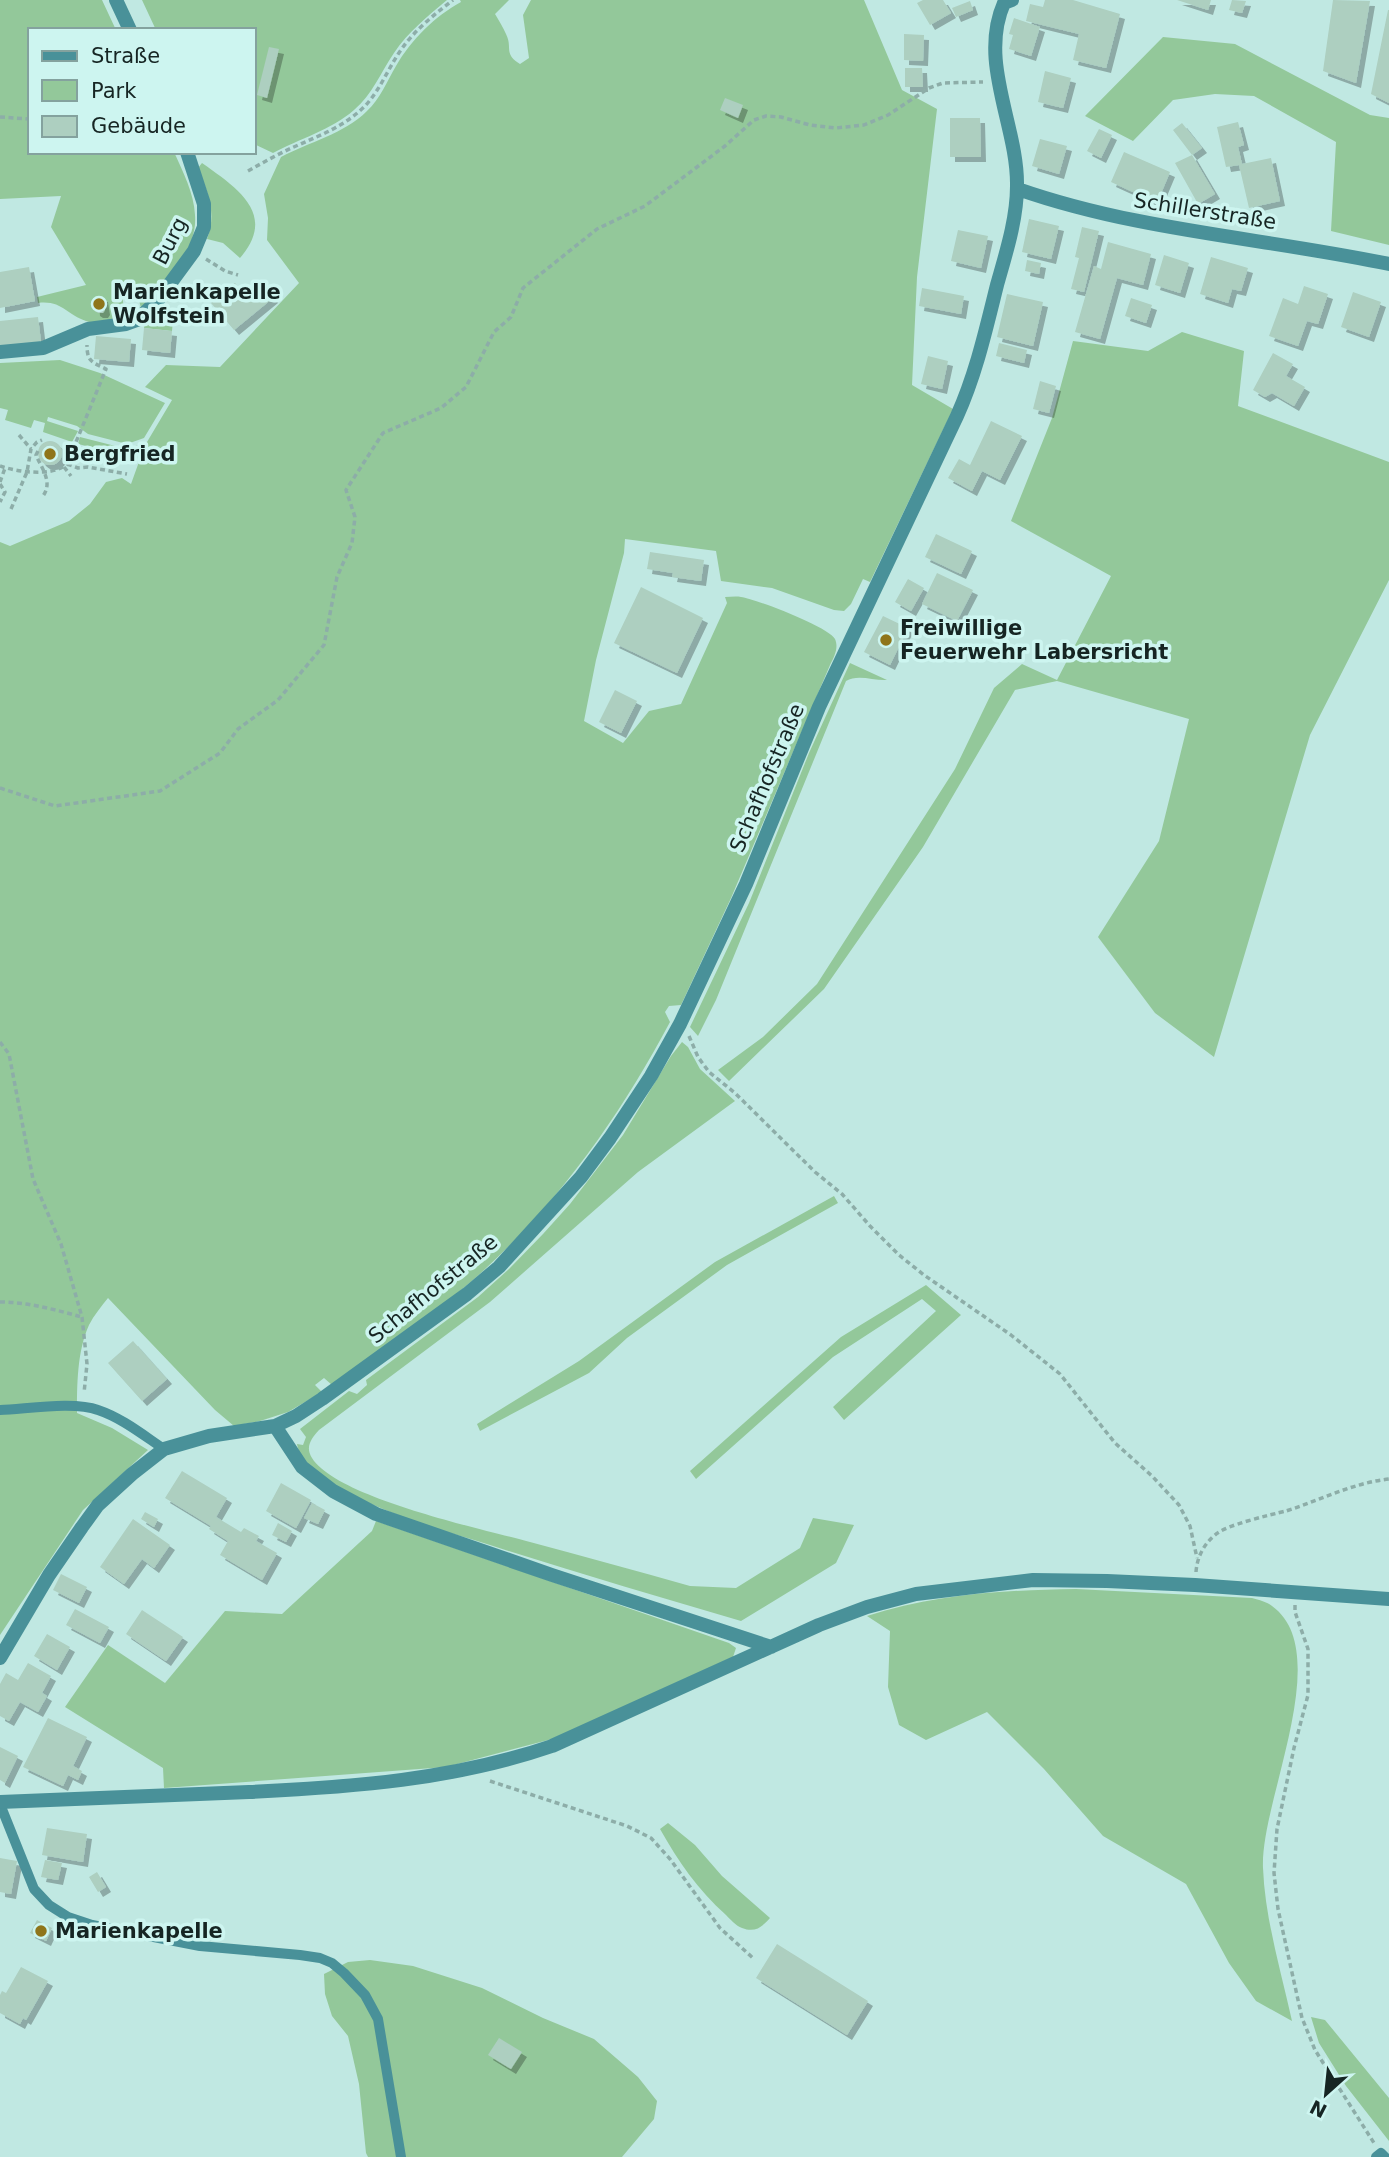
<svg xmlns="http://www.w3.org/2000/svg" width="1389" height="2157" viewBox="0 0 1389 2157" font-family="'DejaVu Sans',sans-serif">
  <defs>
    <filter id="shadow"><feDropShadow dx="5" dy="5" stdDeviation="0" flood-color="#0004"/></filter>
  </defs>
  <rect width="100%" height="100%" fill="#c0e8e2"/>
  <path fill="#93c89a" d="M0,0H102L116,30H30V152H174C183,172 194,193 195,215C198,251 164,284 141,308L137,293L122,296L126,319C113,321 99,326 86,321C67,315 62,300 38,303L37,297L86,285L51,227L61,196L0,199Z
    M142,0H447C428,16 408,32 394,53C381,72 372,95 354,110C331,130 299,139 273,153L254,144V30H156Z
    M460,0H509L495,14C499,21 503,27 506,34C513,48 503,53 520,64L529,58L523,15L531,0H864L902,90L937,109L917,277L912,385L953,409L870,582L863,579L851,604L844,611L834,610L772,588L721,581L716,551L625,539L624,553L596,660L584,721L623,743L649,711L681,704L727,603L725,597C730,597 736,596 741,597C756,599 829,627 835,639C839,648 834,657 830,665L731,898L681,1005L669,1006L665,1012L670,1022C619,1118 555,1208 473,1280C429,1318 379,1351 332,1385L324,1378L315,1385L322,1392L288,1412L260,1421L234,1426L215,1410L108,1298C101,1307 94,1315 89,1325C77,1351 77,1386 77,1413L112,1428L148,1450L83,1510L0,1635V542L10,546L69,521L90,504L106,482L122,478L131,484L140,459L78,444L80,437L127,449L147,442L172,400L145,387L166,365L220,367L299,283L267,240L268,218L264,194L281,157C309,142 344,134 367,111C380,99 387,81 396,66C411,40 435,16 461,2Z
    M1163,37L1235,44L1370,115L1389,118V245L1331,231L1336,142L1254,96L1215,94L1173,100L1133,141L1085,116Z
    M202,163C237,188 278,214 240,258L223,243L207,239C217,213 208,193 198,168Z
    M161,306L174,309L172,331L144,328L145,323Z
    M1182,332L1244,351L1238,406L1389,462V580L1310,735L1214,1057L1155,1013L1098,937L1159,841L1189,719L1057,681L1015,690L923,847L824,989L729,1081L718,1070L763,1037L817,984L955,769L994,688L1022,664L1057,680L1111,576L1011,521L1052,418L1073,341L1148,351Z
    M60,360L100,373L165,403L144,438L127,444L88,434L77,426L48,417L47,421L78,431L72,442L43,432L45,423L34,420L31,428L5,420L8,410L0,408V363Z
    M850,663L887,680C874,681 858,674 846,681L716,1000L698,1036L690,1027L749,903L809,753Z
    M682,1042L688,1047L700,1069L735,1101L638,1172L490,1302L319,1430C311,1439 305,1447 312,1458C337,1498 482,1529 530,1542C583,1556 637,1571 690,1586L736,1588L800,1548L813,1518L854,1525L836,1563L741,1621C657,1596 573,1572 490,1545C458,1535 424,1526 393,1513C366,1502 302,1476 297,1444L303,1445L306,1437L300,1429L349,1391L357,1394L367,1385L366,1380L478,1297L509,1269L543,1234L570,1204L623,1135L671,1056Z
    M834,1196L838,1203L727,1265L627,1338L589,1373L480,1431L477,1424L579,1361L715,1262Z
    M926,1285L961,1315L844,1420L833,1407L936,1311L922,1299L833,1357L696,1479L690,1471L841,1337Z
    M376,1521L729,1643L736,1648L733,1657L552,1739L446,1767L164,1788L163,1768L65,1707L108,1645L165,1683L225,1611L282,1614L372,1531Z
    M1076,1589L1252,1598C1259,1600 1267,1602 1272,1606C1336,1652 1260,1801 1263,1868C1265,1919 1281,1971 1292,2021L1256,2001L1229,1963L1186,1884L1103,1836L1044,1769L987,1712L926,1740L899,1725L888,1687L890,1631L867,1616C934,1594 1006,1590 1076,1589Z
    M668,1823L695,1845L722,1876L770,1918C762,1927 755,1933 742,1928C736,1926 730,1919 726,1915C698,1890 678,1861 660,1829Z
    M370,1960L413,1966L482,1988L543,2018L594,2039L638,2077L657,2101L654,2119L622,2157H368L366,2153L359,2084L348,2036L332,2016L325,1994L324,1974L348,1962Z
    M1311,2017L1325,2020L1389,2098V2141L1346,2086L1319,2043Z"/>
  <path fill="#adcfc0" filter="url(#shadow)" d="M923,0H943L951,13L930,25L917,3Z
    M1045,0H1073L1120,14L1106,68L1073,60L1079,34L1026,21L1030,4L1043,7Z
    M1177,0H1211L1208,10Z
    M1232,0L1246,1L1242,13L1229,10Z
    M1333,0L1370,1L1356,83L1323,71Z
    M970,1L973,10L956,17L952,8Z
    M1388,10H1389V103L1371,94Z
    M1014,18L1040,27L1031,56L1009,49L1013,35L1009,34Z
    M904,34L924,35L923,61L904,60Z
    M269,47L279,49L267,98L257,95Z
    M905,68H922L923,87H905Z
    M1045,71L1071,78L1063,108L1038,102Z
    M725,98L743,105L738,118L720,110Z
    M950,118H980L981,157H950Z
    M1238,122L1244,145L1238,147L1242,164L1271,158L1280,201L1249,208L1239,165L1226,167L1217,127Z
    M1182,123L1202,148L1192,155L1173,130Z
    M1099,129L1112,135L1101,158L1087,151Z
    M1040,139L1067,146L1059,174L1032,166Z
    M1124,152L1170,172L1157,203L1111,182Z
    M1192,155L1215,194L1198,204L1175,163Z
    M1029,219L1059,226L1051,259L1022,252Z
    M1082,227L1099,231L1084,292L1071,289L1079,258L1075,257Z
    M958,230L988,236L981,268L951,261Z
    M1108,242L1151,254L1143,285L1117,278L1100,339L1075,332L1094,266L1101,269Z
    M1164,255L1189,263L1180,293L1155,285Z
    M1211,257L1248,268L1241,291L1232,289L1228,303L1200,294Z
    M1027,260L1041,263L1039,274L1025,271Z
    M29,267L35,301L0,308V272Z
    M235,283L246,296L261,284L273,298L234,330L211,303Z
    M1304,286L1328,294L1318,324L1307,321L1298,346L1269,336L1283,298L1298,304Z
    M922,288L964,296L961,314L919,306Z
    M1353,292L1381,302L1369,337L1341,327Z
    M1007,294L1043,302L1033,346L997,337Z
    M103,297L105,310L103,313H98L95,311L94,298Z
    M1131,298L1152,305L1146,323L1125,316Z
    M38,317L41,342L0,346V321Z
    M144,328L172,331L170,353L142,350Z
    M96,336L131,339L129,362L94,359Z
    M999,343L1027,350L1024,363L996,356Z
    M1273,353L1293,364L1286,376L1305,387L1294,406L1272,393L1265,397L1253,390Z
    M928,356L948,361L942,389L921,384Z
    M1040,381L1056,386L1049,413L1033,409Z
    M991,421L1022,436L1000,480L982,471L972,491L948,478L959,459L970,465Z
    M38 453a12 12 0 1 1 24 0a12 12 0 1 1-24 0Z
    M936,534L972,551L961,574L925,557Z
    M650,552L704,560L701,581L672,577L673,573L647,569Z
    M937,573L973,590L957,621L922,604Z
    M908,579L924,588L911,611L895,602Z
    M641,587L703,618L677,673L614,643Z
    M883,616L908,628L890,665L864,652Z
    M615,690L637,701L621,733L599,722Z
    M133,1341L167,1379L142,1401L108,1363Z
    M182,1471L227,1498L216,1517L241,1532L244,1528L259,1536L256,1541L277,1553L262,1580L220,1555L228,1541L209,1529L211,1526L165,1498Z
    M281,1483L311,1500L296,1528L266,1511Z
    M312,1503L325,1510L318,1524L304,1518Z
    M145,1512L158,1519L154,1527L141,1519Z
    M133,1519L170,1545L154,1568L142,1559L124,1584L100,1567Z
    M278,1523L292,1531L286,1542L272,1535Z
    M61,1574L87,1587L79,1603L53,1590Z
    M75,1609L109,1627L100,1643L66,1625Z
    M142,1610L183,1637L166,1661L126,1634Z
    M47,1634L70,1647L57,1670L34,1656Z
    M28,1663L51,1676L42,1693L47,1696L38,1712L20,1702L9,1721L0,1716V1684L6,1673L18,1680Z
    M48,1718L87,1737L73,1766L82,1771L78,1780L68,1775L63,1786L23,1767Z
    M0,1747L18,1756L5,1783L0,1780Z
    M47,1828L87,1834L83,1862L42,1855Z
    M0,1858L17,1861L11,1894L0,1892Z
    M45,1860L62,1863L58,1880L41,1877Z
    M97,1872L106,1887L98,1892L89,1877Z
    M37,1920L52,1928L46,1941L30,1933Z
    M777,1944L868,2001L847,2035L756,1978Z
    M21,1967L48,1981L26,2020L23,2018L20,2024L0,2013V1995L2,1991L6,1993Z
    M499,2038L522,2052L511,2069L488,2055Z"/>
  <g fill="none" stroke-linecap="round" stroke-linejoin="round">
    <path stroke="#8dada8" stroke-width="3.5" stroke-dasharray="5 3.5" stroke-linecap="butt" d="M0,117L30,119
      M248,171C264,162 280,153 296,146C321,135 345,126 365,106C381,89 389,66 403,47C416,29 435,14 453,0
      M206,259L225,271L238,275
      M19,435L31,449
      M38,451L36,455C42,469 53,482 43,496
      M67,464L78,468L88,467L127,474
      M0,466C17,472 53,477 67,464L106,369C92,362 87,362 87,345
      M64,467L71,476
      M0,482L5,468
      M0,484L5,492L0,502
      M11,509L27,472L31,449L37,442L42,440
      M0,788L55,806L160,791L220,753L238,729L278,700L324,645L337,577L352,543L355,517L346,490L383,433L441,408L466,387L494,332L511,317L523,288L597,229L645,206L725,146L754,120L766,116L781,117L810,125L836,128L864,125L888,115L929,88L943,83L983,82
      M689,1036L698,1057L709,1072L735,1093L815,1172L842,1194L870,1226L899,1255L924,1275L1011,1335L1060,1374L1115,1443L1152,1476L1179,1505L1190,1526L1197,1558
      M0,1042L9,1054L33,1179L61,1244L82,1317L87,1364L84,1393
      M0,1302C28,1302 56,1310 82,1317
      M1196,1572C1197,1558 1203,1545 1215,1535C1225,1525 1270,1515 1286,1511C1321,1500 1352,1483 1389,1479
      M1295,1605V1612L1308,1649V1695L1294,1748L1277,1829L1274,1873L1278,1909L1302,2018L1315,2050L1374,2143
      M490,1781L627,1826L651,1838L670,1859L720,1928L754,1959"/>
    <path stroke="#499199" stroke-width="10" d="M0,1410C27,1409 74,1401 98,1410C122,1418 143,1435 164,1449
      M0,1804L34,1889L49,1905L68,1917L92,1925L200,1946L300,1955L320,1958L332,1963L344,1973L365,1995L378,2019L401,2157
      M1376,2157L1381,2153L1385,2157"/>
    <path stroke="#499199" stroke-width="14" d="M116,0L130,30
      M1018,189C1138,231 1265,238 1389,264
      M0,352L43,348L88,329L126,324L137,320L158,300L194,251L204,227V204L187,152
      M275,1426L302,1467L333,1491L376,1514L552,1575L771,1647
      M0,1658L49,1575L82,1527L98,1505L132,1474L164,1449L209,1436L275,1426L296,1416L322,1399L467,1294L499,1267L581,1177L610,1138L651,1076L680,1024L746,884L819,707L957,416C976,374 986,329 997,285C1006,253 1017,219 1017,186C1018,126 978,62 1004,3L1012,0
      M0,1802C83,1798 166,1796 249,1792C352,1787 453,1780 552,1746L819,1625L867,1607L916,1594L1033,1580L1107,1581L1195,1585L1389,1599"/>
  </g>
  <g fill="#8f751a" stroke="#cdf5f0" stroke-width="2.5">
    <circle cx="99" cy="304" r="7"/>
    <circle cx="50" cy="454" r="7"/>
    <circle cx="886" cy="640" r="7"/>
    <circle cx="41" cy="1931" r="7"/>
  </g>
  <g text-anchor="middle" stroke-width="7" stroke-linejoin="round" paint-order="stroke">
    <g font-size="21" fill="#162523" stroke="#cdf5f0">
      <text transform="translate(1205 211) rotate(9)" y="7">Schillerstraße</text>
      <text transform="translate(170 241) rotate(-63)" y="7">Burg</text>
      <text transform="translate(767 778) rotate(-67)" y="7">Schafhofstraße</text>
      <text transform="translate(433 1289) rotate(-39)" y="7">Schafhofstraße</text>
    </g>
    <g font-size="21" font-weight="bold" fill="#162523" stroke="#cdf5f0" text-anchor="start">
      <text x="113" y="299">Marienkapelle<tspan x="113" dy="24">Wolfstein</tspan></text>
      <text x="64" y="461">Bergfried</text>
      <text x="900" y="635">Freiwillige<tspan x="900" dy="24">Feuerwehr Labersricht</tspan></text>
      <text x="55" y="1938">Marienkapelle</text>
    </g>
  </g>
  <rect x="28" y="28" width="228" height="126" fill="#cdf5f0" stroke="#84a29e" stroke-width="2"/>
  <rect x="42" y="51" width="35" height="10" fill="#499199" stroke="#84a29e" stroke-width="2"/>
  <text x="91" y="63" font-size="21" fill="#162523">Straße</text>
  <rect x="42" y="80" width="35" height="21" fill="#93c89a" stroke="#84a29e" stroke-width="2"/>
  <text x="91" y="98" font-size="21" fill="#162523">Park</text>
  <rect x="42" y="116" width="35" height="21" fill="#adcfc0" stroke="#84a29e" stroke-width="2"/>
  <text x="91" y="133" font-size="21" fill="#162523">Gebäude</text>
  <g transform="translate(1326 2094) rotate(207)" stroke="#cdf5f0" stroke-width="5" paint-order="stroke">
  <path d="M0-5L12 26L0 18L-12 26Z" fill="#162523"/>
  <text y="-10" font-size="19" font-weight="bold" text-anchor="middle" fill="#162523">N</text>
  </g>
</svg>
